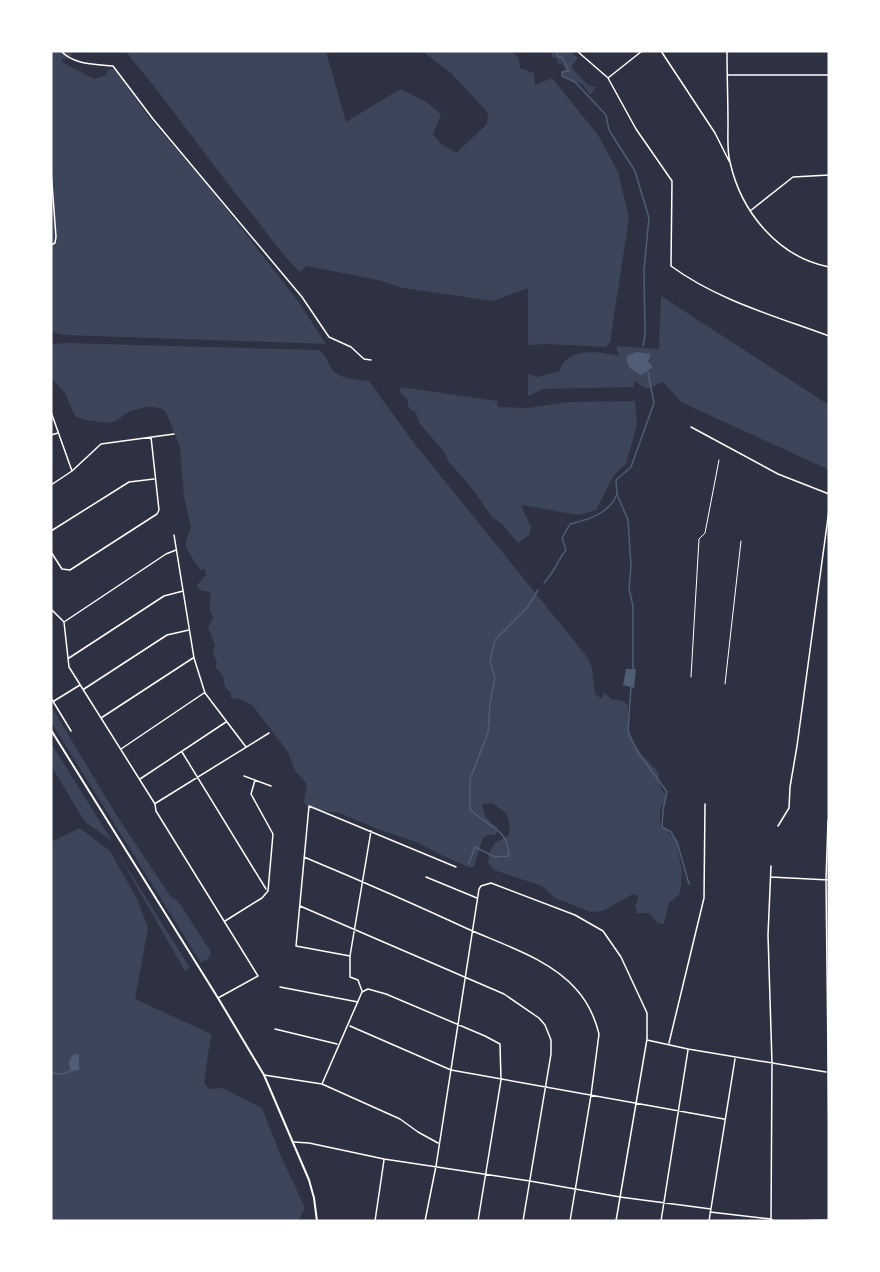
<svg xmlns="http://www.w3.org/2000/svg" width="880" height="1272" viewBox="0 0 880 1272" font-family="'IBM Plex Sans',sans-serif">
  <rect width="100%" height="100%" fill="#2d3142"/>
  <path fill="#3c4559" d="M51,51H72L71,58L62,59V62L94,79L106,75L108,69H115L150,119L210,188L298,301L326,344L64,335L51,332Z
    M125,51H326L346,122L400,89L425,101L441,114L433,134L440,143L456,153L487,124L488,113L451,73L422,51H512L519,59L520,68L534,73L535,85L552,78L598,135L618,172L629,218L610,342L606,347L546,344L528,345V288L493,301L403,288L378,280L307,266L300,272C283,256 270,237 256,219C211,164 171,105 125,51Z
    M552,51H570L578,58L571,67L588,85L596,87L590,95L583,85L563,77L562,73L565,70L563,63L559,65L557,59L552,57Z
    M661,296L829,405V470L681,402L663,382L647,389L634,381V387L543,389L528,396V374L537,377L560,371C565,347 601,351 619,356L616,346L659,349Z
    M68,343L319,350C325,354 327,360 330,366C337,380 355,379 369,381L414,443L588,658L592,668L595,694L602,699L603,694L605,693L611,699L623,701L628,705V725L632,739L642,755L658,772L661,789L666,794L667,798L660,809V824L676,840L682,871L681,886L679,895L669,903L664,924L658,923L649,913H637L635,905L638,901V896L633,894L603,911L591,912L555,898L542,886L494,870L488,863L490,851L495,843L509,835L510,827L507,814L492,803L482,804C484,815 487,821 497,827L498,832L494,835H487L483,838L474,866L471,868L443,856L419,843L375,828L340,813L309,809L304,802L307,784L295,771L288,752L252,705L239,699L231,698V693L225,687L223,676L215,667L217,663L213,653L215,645L208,627L213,618L209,607L211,595L209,592L199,590L197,585L206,575L205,569L200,570L186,548V541L191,527L184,497L180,447L166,412C158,404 140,407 129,412C123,414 120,420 113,422C105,424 82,420 75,416L65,393L51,378V344Z
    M401,387L497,401L498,407L527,408L569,402L635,401L637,424L626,464L614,475L596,510L578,515L521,505L531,527L529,535L518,543L502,524L492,517L471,487L448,461L445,453L420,424L415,411H412L408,406V400L399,391Z
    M51,706L117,816L171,897L178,901L211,952L209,958L201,963L51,722Z
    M51,743L112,841L85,822L51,766Z
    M80,828L110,851L137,899L148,928L135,999L211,1034L204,1083L209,1089L223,1088L262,1108L281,1156L305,1208L298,1221H51V842Z
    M114,847L190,968L185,971Z"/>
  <path fill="#4f5d75" d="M637,352L651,354L648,362L653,367L641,375C632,370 625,367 627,356Z
    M626,669H636L634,688L623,685Z
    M74,1054L79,1055V1070L71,1071C68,1064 68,1059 74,1054Z"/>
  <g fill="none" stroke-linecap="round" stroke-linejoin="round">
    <path stroke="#4f5d75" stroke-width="1.5" d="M555,51L559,57H562L569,71L562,72V76L575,82L606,115L609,130L635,171L649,218L644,270L645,336L643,346
      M544,583C554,573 557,561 566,550L562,538L570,524C588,520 610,513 617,494
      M633,670V606L629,589L631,566L628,520L617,494L616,480L631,467L654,403L648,372
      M631,687L628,732L637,751L667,792L663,810L662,827L671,832L677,842L689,884
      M469,863L475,847L495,857L509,856C508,851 508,845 506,841C500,827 480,821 470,809V779L488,733L490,703L495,678L490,662L495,640L527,608L538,590
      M51,1073L62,1074L71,1071"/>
    <path stroke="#fff" stroke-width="1" d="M691,677L699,539L705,533L719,460
      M725,684L741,541"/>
    <path stroke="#fff" stroke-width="1.5" d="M61,51C74,65 95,64 113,66L153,119L302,297L329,337L351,347L364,359L371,360
      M577,51L607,77
      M642,51L608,78L636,129L672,181L671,266C717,300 775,316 829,336
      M661,51L715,133L729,161
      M727,51C727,76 728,100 728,125C728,137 727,151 730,162C741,212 778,257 829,267
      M728,75H829
      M51,170L56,237L55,243L51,245
      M750,211L793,177L829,175
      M51,412L72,471
      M691,427L778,474L829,494
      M51,435L58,433
      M51,485L72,471L101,444L174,434
      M51,531L129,482L154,479
      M174,535L194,658L205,693L246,747
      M51,552L62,569L70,570L157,514L159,510L151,437
      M51,609L64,622L69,667L155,804L156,811L258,976L218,998
      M64,622L166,554L176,550
      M69,658L164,596L183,591
      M84,689L167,635L189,630
      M51,698L71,731
      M54,701L80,685
      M101,718L193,658
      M121,749L204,693
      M182,752L266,889
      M244,776L271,786
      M140,779L226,722
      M156,803L269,733
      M828,821L826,880L829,1143
      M778,826L789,808L790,787L797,746L829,510
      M304,857C359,880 414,904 468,929C504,945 550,959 576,989C587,1001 595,1018 599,1034L591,1095L570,1221
      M771,866L768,935L772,1063L771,1221
      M426,877L477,898
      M771,877L829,880
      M300,906L504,994L539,1018L545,1025L551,1040V1054L523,1221
      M225,921L262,898L268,891L273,834L251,794L255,780
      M350,956L296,946L309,806L456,867
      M280,987L358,1002
      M362,991L358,980L350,977V956L371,831
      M350,1026L451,1070L724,1119
      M275,1029L337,1044
      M647,1040L688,1049L826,1072
      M669,1043L704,898L705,804
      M264,1075L322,1084L400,1119L418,1132L438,1143
      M322,1084L362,992L368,989L386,994L485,1036L500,1044L501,1080L478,1221
      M294,1142L309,1143L384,1159L530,1181L620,1197L711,1209
      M710,1212L771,1219L774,1221
      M375,1221L384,1160
      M425,1221L436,1166L479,889L481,886L491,883L575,915L603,931L621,957L647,1013V1039L616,1221
      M661,1221L688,1050
      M709,1221L735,1059
      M783,1221L829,1220"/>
    <path stroke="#fff" stroke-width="2" d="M51,730L218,998L264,1075L309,1180L314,1198L317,1221"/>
  </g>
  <rect width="880" height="1272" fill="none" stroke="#ffffff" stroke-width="105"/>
</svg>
